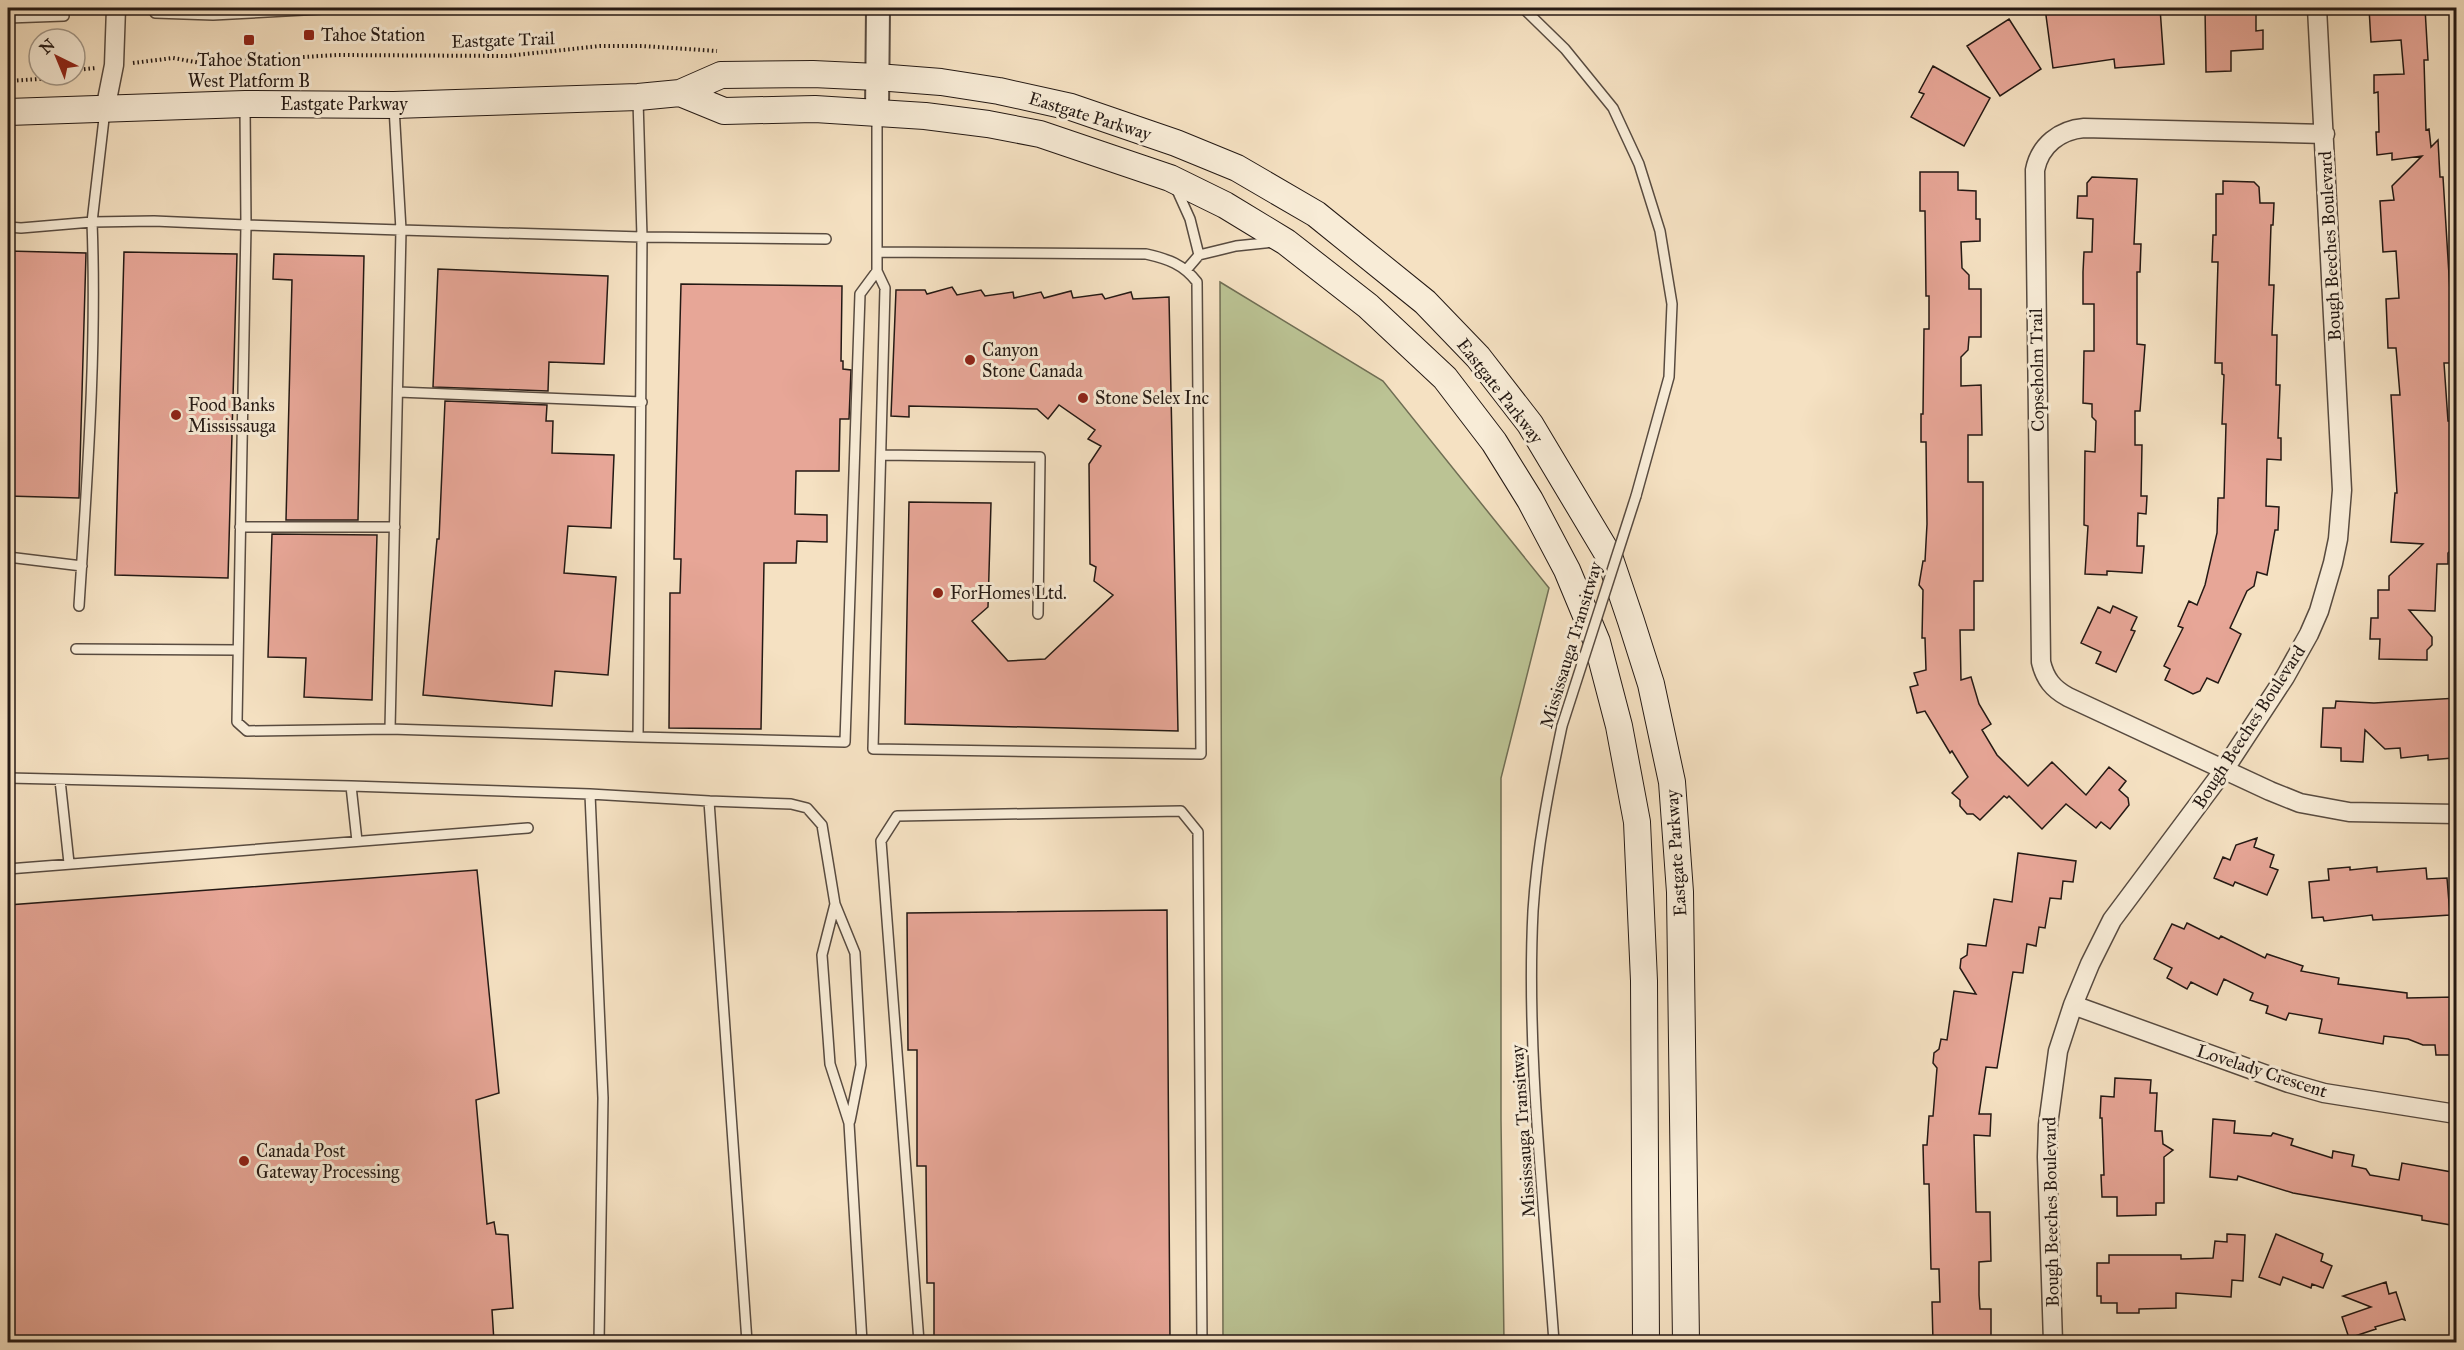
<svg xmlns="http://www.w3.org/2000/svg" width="2464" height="1350" viewBox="0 0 2464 1350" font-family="'IM FELL Great Primer',serif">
  <rect width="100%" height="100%" fill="#f5e1c2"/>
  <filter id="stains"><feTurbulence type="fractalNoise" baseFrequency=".00333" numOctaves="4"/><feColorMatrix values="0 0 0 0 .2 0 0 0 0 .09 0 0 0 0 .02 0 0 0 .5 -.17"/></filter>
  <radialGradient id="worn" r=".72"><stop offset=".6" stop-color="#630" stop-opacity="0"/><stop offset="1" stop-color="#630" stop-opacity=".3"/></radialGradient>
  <path fill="#bbc394" stroke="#706e54" stroke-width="1.5" d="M1220,282L1383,381L1549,588L1501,778V1120L1504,1342H1223Z"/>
  <path fill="#e7a697" stroke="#241914" stroke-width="1.5" d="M2045,8H2095V10L2160,8L2164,64L2115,68L2114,59L2053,68Z
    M2205,8H2256V31L2263,30V49L2231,51V71L2206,72Z
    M2369,8H2425L2428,60H2424L2426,130L2429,129L2431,147L2438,140L2440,177H2443L2452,324L2456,323L2457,352H2451V363H2444L2448,421H2457V461H2453V548L2448,553V564H2437L2435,611L2409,610L2432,637V645L2427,650V660L2379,659L2380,639H2370L2371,618H2378V590H2389V576L2423,544L2391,542L2395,493H2397L2391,395H2400L2396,348H2388L2386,299L2399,298L2396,251L2383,252L2380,201L2394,200L2392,186L2422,156L2392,160V153L2377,155L2376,132H2379L2378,92L2374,93V75L2404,74L2401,40L2371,42Z
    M2009,19L2041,69L2000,96L1967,46Z
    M1933,66L1990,98L1964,146L1911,117L1924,94L1919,92Z
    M1920,172H1958V190L1976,191V219H1980V241L1961,242L1962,268L1969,275V289H1981V337H1969L1968,350L1961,357V386L1981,385L1982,435H1968V482H1983V581H1974V630H1960L1961,680L1971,677L1979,704L1991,724L1982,730L1997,755L2028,786L2052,762L2086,795L2109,767L2126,781L2119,790L2128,798L2129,805L2110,829L2101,822L2096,828L2066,804L2042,829L2009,796L2007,798L2004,796L1980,820L1973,814H1967L1960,806V800L1952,793L1968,777L1952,751L1950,753L1925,711L1917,713L1910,687L1918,685L1914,673L1926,670L1925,638H1922L1923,590L1919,585L1923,561H1925L1927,524L1926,442H1921V414H1923L1924,329H1929V296H1926L1925,211H1920Z
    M2092,177L2137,179L2134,244H2141L2140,272H2137V344L2145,345L2140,411H2135V445H2142L2141,496H2147L2146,514L2138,513L2137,546H2144L2142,573L2107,571V575L2085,574L2088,526L2084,525L2085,451L2095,452L2096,421L2092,417V404L2083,403L2084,351H2094V304H2083V272L2084,252H2092L2093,219L2077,218L2078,196H2087V183Z
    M2223,181L2254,182L2259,187L2260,203H2274L2273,225H2271L2269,285H2274L2272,335H2277L2276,385H2280L2278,438H2281V460L2267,459L2266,506L2279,507L2278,530H2275L2267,575L2257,572L2254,586L2247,591L2230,628L2241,634L2218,683L2207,678L2200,691L2193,694L2165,680L2170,669L2164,666L2183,628L2178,626L2189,601L2197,605L2205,585L2217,533L2218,498H2224L2226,424H2222L2224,375L2222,374V363H2215L2218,262H2212L2213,235H2216V194H2223Z
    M8,251L86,253L79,498L8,496Z
    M124,252L237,254L228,578L115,575Z
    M274,254L364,256L358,520H286L292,280L273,279Z
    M438,269L608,276L604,364L549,362L548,391L433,387Z
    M681,284L842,286L841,361H843V369L851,370L849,419H840L839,471H796L795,514L827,515V542L797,541L796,563H764L761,729L669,728L670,593H680L681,559H674Z
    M952,287L957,295L981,290L985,296L1013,292L1014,298L1041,292L1044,298L1071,291L1073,298L1102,294L1105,299L1131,292L1133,299L1169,297L1178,731L905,724L909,502L991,503L988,607L972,621L1008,661L1045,659L1113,595L1094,581L1096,567L1090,564L1089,464L1101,446L1088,439L1095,430L1059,405L1048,419L1037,409L909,406V417L891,416L896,290H925L927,294Z
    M445,401L547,405L546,421H553L552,453L614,455L611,528L568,526L564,573L616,577L608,675L555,671L552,706L423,695L437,539H439Z
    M272,534L377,535L372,700L304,697L306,658L268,657Z
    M2113,606L2137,617L2131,630L2135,631L2116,672L2096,663L2101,652L2081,643L2098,607L2110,613Z
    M2457,698V747H2453V758L2428,760V755L2401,758L2400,748L2385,749L2365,730L2363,762L2341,761V748L2321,747L2323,708H2335L2336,701L2374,703Z
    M2257,838L2254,847L2274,855L2270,867L2278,870L2267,895L2235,882L2233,886L2214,878L2223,857L2230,860L2236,845Z
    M2018,853L2076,861L2073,882L2063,881L2061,899L2050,898L2045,928L2039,927L2036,946L2027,944L2023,973L2013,972L1997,1068L1986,1067L1979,1114H1991L1990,1136L1974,1135L1976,1212H1990L1991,1261L1979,1262V1295L1980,1309H1991V1342H1933L1932,1302H1940L1939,1269H1931L1929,1184H1924L1923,1145H1927L1929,1116H1933L1937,1068L1933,1063L1934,1053L1939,1049L1941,1039L1947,1040L1954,991L1976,994L1960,968L1961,959L1967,955L1968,944L1986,946L1994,899L2012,902Z
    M2350,867V870L2377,867V872L2426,868L2427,879L2447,878L2450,915L2373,920L2372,915L2324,921L2323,917L2312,918L2309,882L2329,880L2328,869Z
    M477,870L499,1093L476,1100L487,1224L494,1222L496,1234L508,1235L513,1308L492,1310L494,1342H8V905Z
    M1167,910L1170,1342H934V1283H927L926,1166H917V1050H908L907,913Z
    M2187,923L2219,939L2221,936L2265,958L2267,954L2303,966L2301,971L2339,978L2338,984L2407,993V998L2455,997L2457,1055H2436L2435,1045H2423L2408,1039L2384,1036L2383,1044L2319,1033L2322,1019L2289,1013L2286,1020L2266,1013L2268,1006L2250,1000L2253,993L2224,979L2217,995L2191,982L2187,989L2167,978L2172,968L2154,959L2172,924L2184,929Z
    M2115,1078L2151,1080L2150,1093H2157L2155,1131H2162L2163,1144L2173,1150L2164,1157V1203H2156V1215L2117,1216V1197H2102L2101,1175H2104L2102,1118H2100L2101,1096L2114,1097Z
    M2213,1119L2235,1121L2234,1133L2271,1136L2273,1133L2293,1139L2291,1145L2332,1158L2333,1151L2354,1155L2352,1166L2366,1169L2370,1175L2399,1180L2402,1163L2457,1173V1226L2422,1220V1216L2293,1193L2238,1176L2237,1180L2210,1177Z
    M2227,1234L2245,1235L2243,1281L2232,1280L2231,1297L2176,1293V1308L2139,1309V1313H2117V1303H2101V1296H2097V1263H2109V1255H2181V1259L2213,1258L2215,1241L2227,1242Z
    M2276,1234L2323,1254L2321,1261L2332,1266L2323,1288L2312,1284L2311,1288L2283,1277L2280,1285L2259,1277Z
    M2386,1282L2389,1294L2396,1292L2405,1320L2402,1319L2375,1327L2376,1329L2349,1338L2342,1317L2371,1307L2343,1296Z"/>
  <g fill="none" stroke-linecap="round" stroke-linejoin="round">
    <defs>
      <path id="service" d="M1523,8L1565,49L1613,108L1639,164L1660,231L1672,304L1669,377L1636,496
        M155,13L213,15L340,8
        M8,18L64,16
        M394,107L401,230L246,225L237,722L247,731L390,729L401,230L642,237L638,100
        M1176,188L1190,219L1199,255
        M8,227L21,228L92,222L105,110
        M1187,269L1199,255L1236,246L1275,242
        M877,271L885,288L873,749L1201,754L1197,282C1183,264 1168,259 1146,254L877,252
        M398,392L642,402
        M881,455L1040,457L1038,614
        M240,527H395
        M8,557L82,566
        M79,606C87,479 97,350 92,222L154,221L246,225L245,107
        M76,649L237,650
        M390,729L638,737L642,237L826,239
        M638,737L845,742L860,294L877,271V113
        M8,778L351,786L590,794L603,1098L599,1342
        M60,780L69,863
        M351,786L357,841
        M590,794L709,801L747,1342
        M709,801L791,804L807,808L822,825L835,904L855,953L861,1065L850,1121
        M8,869L528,828
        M835,904L822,955L830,1064L849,1123L862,1342
        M919,1342L881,841L897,816L1181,811L1198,832L1202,1342
        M1554,1342C1544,1202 1526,1051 1533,911C1537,848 1549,787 1562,726"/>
      <path id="minor" d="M105,110L114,65L116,8
        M2325,134L2084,128C2060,130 2040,145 2035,170L2041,662C2045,679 2053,689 2068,697L2270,791L2300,803L2349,812L2456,814
        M2073,1005L2289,1083L2324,1093L2456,1114
        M2053,1342L2047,1157L2048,1125L2058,1051L2073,1005L2090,964L2112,920L2224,770L2285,677L2309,634L2319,611L2333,563L2338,539L2342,490L2317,8"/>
      <path id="tertiary" d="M877,112L878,8"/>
      <path id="secondary" d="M680,93L724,111L815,109L925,116L988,124L1040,134L1170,178L1225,205L1286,242L1368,306L1445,378L1494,442L1530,500L1567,570L1597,642L1619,726L1637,822L1644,981L1646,1342
        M8,112L245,104L394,105L638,97L680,93L721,75L813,74L877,77L941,82L999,91L1071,107L1176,143L1237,168L1316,214L1425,302L1478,357L1530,424L1609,556L1631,621L1651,684L1672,782L1680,892L1686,1342"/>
    </defs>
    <use href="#service" stroke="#584b40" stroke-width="12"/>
    <use href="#minor" stroke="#584b40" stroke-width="21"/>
    <use href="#tertiary" stroke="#584b40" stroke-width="26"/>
    <use href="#secondary" stroke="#241914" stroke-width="28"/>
    <path stroke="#241914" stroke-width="4" stroke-dasharray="1.5 3" stroke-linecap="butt" d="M133,63L173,58L201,63L337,55L507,56L600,46H642L717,51
      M75,70L96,68
      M8,81L40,79L48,75"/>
    <use href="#service" stroke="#f8ecd7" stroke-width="9"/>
    <use href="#minor" stroke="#f8ecd7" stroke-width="18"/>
    <use href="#tertiary" stroke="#f8ecd7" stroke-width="22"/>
    <use href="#secondary" stroke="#f8ecd7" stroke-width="26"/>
    <defs>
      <path id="service-bridge" d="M1562,726L1636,496"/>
    </defs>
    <use href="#service-bridge" stroke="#584b40" stroke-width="12" stroke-linecap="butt"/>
    <use href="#service-bridge" stroke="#f8ecd7" stroke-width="9"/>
  </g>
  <g fill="#8f2418" stroke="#f8ecd7" stroke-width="2">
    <rect x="303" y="29" width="12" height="12" rx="3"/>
    <rect x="243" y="34" width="12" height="12" rx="3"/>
    <circle cx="970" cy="360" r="6"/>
    <circle cx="1083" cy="398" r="6"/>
    <circle cx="176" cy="415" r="6"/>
    <circle cx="938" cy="593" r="6"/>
    <circle cx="244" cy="1161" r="6"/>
  </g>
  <g text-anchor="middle" stroke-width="6" stroke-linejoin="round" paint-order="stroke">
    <g font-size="18" fill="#241914" stroke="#f8ecd7" text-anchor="start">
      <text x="321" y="41">Tahoe Station</text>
      <text x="249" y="66" text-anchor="middle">Tahoe Station<tspan x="249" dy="21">West Platform B</tspan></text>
      <text x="982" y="356">Canyon<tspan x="982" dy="21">Stone Canada</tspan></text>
      <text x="1095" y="404">Stone Selex Inc</text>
      <text x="188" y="411">Food Banks<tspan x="188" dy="21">Mississauga</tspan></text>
      <text x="950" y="599">ForHomes Ltd.</text>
      <text x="256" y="1157">Canada Post<tspan x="256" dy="21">Gateway Processing</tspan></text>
    </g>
    <g font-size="18" fill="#241914" stroke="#f8ecd7">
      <text transform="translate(503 40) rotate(-2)" y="6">Eastgate Trail</text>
      <text x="344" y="110">Eastgate Parkway</text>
      <text transform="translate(1090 116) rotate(17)" y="6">Eastgate Parkway</text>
      <text transform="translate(2330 246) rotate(-93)" y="6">Bough Beeches Boulevard</text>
      <text transform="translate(2037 370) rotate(-91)" y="6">Copseholm Trail</text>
      <text transform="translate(1500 391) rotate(52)" y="6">Eastgate Parkway</text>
      <text transform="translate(1571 645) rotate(-73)" y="6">Mississauga Transitway</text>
      <text transform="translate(2249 727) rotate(-57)" y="6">Bough Beeches Boulevard</text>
      <text transform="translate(1676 853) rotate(-94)" y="6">Eastgate Parkway</text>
      <text transform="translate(2262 1071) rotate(18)" y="6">Lovelady Crescent</text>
      <text transform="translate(1523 1131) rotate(-94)" y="6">Mississauga Transitway</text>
      <text transform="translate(2051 1212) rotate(-91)" y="6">Bough Beeches Boulevard</text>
    </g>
  </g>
  <rect width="2464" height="1350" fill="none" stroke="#f5e1c2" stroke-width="30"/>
  <rect x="9" y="9" width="2446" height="1332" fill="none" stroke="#241914" stroke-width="3"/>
  <rect x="15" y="15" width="2434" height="1320" fill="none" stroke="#241914" stroke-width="1.5"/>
  <g transform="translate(57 57) rotate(317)"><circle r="28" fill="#f8ecd7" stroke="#a39889" stroke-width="1.5"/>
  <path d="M0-4.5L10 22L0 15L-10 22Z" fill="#8f2418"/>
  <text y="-9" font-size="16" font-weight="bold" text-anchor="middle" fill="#241914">N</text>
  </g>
  <rect width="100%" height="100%" filter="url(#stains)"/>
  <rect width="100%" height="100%" fill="url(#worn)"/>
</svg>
